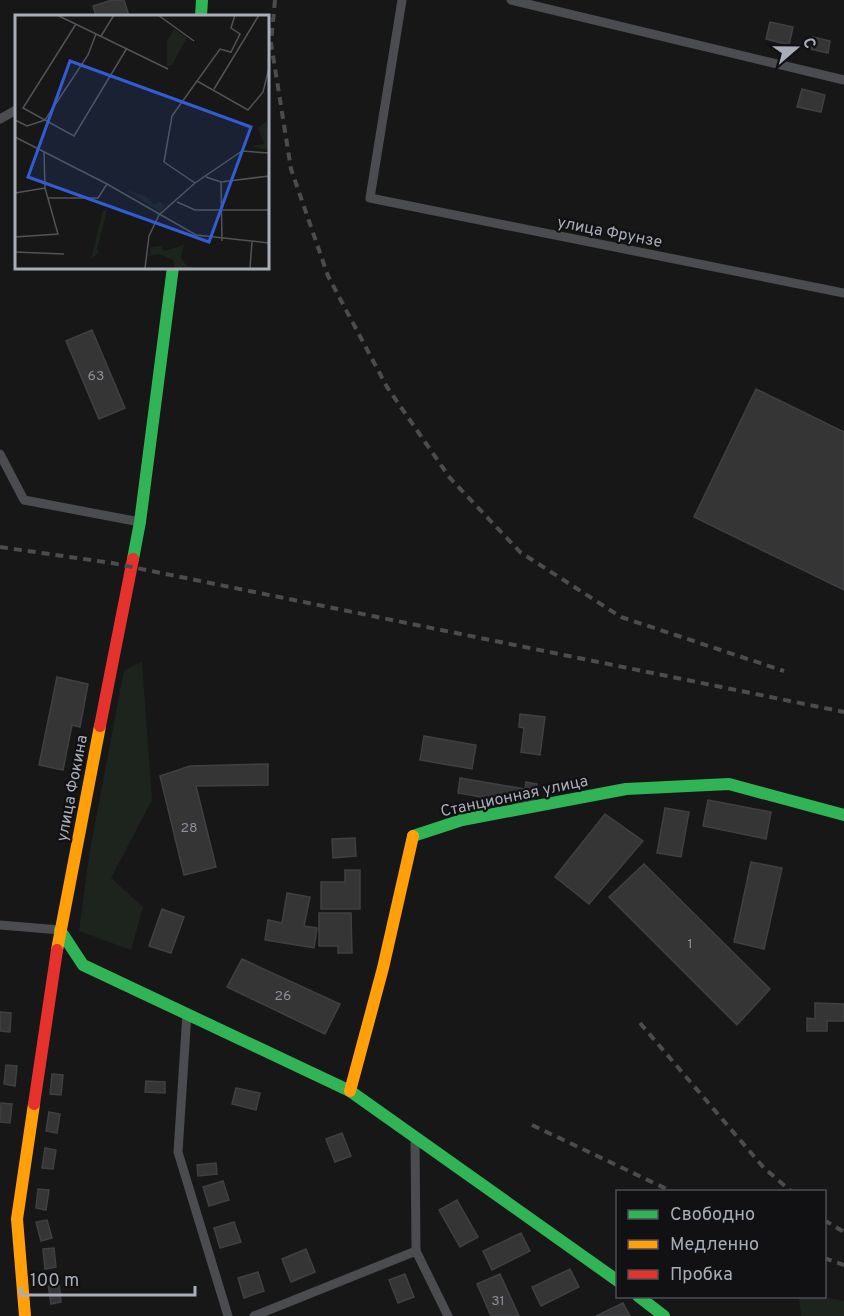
<svg xmlns="http://www.w3.org/2000/svg" width="844" height="1316" viewBox="0 0 844 1316" font-family="Overpass,sans-serif">
  <rect width="100%" height="100%" fill="#171717"/>
  <path fill="#1d241e" d="M142,662L152,800L111,878L143,907L131,950L79,931L89,856L124,670Z
    M799,1297H823L844,1301V1316H801Z"/>
  <path fill="#353536" stroke="#3f4043" stroke-width="1.5" d="M112,0H124L129,16H96L93,6Z
    M770,22L793,27L789,45L766,39Z
    M813,37L830,41L828,53L810,49Z
    M802,89L825,95L821,112L797,107Z
    M92,330L125,408L99,419L66,341Z
    M756,389L844,432V590L694,517Z
    M57,677L88,684L80,727L72,725L63,770L39,765Z
    M520,714L545,717L540,755L521,752L524,728L519,727Z
    M424,736L476,745L472,769L420,760Z
    M268,764V785L196,786L216,867L184,875L160,776L190,766Z
    M460,778L525,789L526,782L537,784L534,801L526,800L525,805L458,793Z
    M708,800L771,812L766,839L703,826Z
    M665,808L689,812L681,857L657,853Z
    M605,814L643,841L589,904L555,877Z
    M355,838L356,856L333,858L332,839Z
    M751,862L782,868L764,949L734,942Z
    M644,864L770,989L737,1025L609,897Z
    M345,870H360V909H321V882H345Z
    M287,893L310,897L304,926L317,928L314,948L265,940L268,920L282,923Z
    M162,909L184,917L171,953L149,946Z
    M319,913H351L352,953H338V946H319Z
    M242,959L340,1004L325,1034L227,987Z
    M815,1003L844,1004V1021H827V1031H807V1018L815,1019Z
    M0,1012L11,1013L10,1032L0,1031Z
    M6,1065L17,1066L15,1086L4,1084Z
    M52,1074L63,1075L61,1095L50,1094Z
    M146,1081L165,1082V1093L145,1092Z
    M236,1088L260,1093L256,1110L232,1104Z
    M1,1103L12,1104L10,1123L0,1122Z
    M49,1112L60,1114L57,1133L46,1131Z
    M342,1133L351,1156L335,1162L326,1139Z
    M45,1148L56,1150L53,1169L42,1168Z
    M216,1163L217,1174L198,1176L197,1165Z
    M223,1181L229,1200L209,1206L203,1187Z
    M38,1189L49,1190L46,1210L36,1208Z
    M457,1200L478,1237L460,1247L439,1210Z
    M47,1220L52,1238L41,1241L36,1222Z
    M234,1222L241,1242L220,1248L214,1228Z
    M521,1233L530,1251L492,1270L483,1251Z
    M54,1248L56,1267L45,1269L43,1249Z
    M306,1249L315,1272L291,1282L282,1259Z
    M570,1269L579,1287L541,1306L532,1287Z
    M258,1272L264,1291L244,1298L238,1278Z
    M405,1274L414,1297L398,1303L389,1280Z
    M500,1274L519,1316H491L477,1284Z
    M59,1283L61,1302L51,1304L48,1284Z
    M623,1303L630,1316H596Z"/>
  <g fill="none" stroke-linecap="round" stroke-linejoin="round">
    <path stroke="#4b4c50" stroke-width="9" d="M402,0L370,198L844,293
      M511,0L844,80
      M0,119L16,110
      M0,454L24,500L140,522
      M0,925L60,930
      M187,1013L178,1152L228,1316
      M415,1137L416,1251L448,1316
      M254,1316L416,1251"/>
    <path stroke="#30b455" stroke-width="12" d="M201,16L202,0
      M133,559L140,522L173,267
      M413,836L462,820L626,789L729,784L844,815
      M60,930L83,965L350,1091L618,1281
      M638,1296L664,1316"/>
    <path stroke="#ff9f0a" stroke-width="12" d="M57,950L100,726
      M350,1091L383,968L413,836
      M25,1316L17,1219L34,1104"/>
    <path stroke="#e5322d" stroke-width="12" d="M100,726L133,559
      M34,1104L57,950"/>
    <path stroke="#4b4c4f" stroke-width="4" stroke-dasharray="8 6" stroke-linecap="butt" d="M275,0L271,43L291,169L328,276L387,387L450,478L520,552L621,617L784,671
      M0,547L112,563L844,712
      M640,1023L764,1168L792,1192
      M532,1125L673,1192
      M824,1220L844,1232
      M824,1258L844,1265"/>
  </g>
  <g text-anchor="middle" stroke-width="4.5" stroke-linejoin="round" paint-order="stroke">
    <g font-size="14" fill="#8b8f98">
      <text x="96" y="380">63</text>
      <text x="189" y="832">28</text>
      <text x="690" y="948">1</text>
      <text x="283" y="1000">26</text>
      <text x="498" y="1305">31</text>
    </g>
    <g font-size="16" fill="#a8adb8" stroke="#111113">
      <text transform="translate(610 231) rotate(11)" y="6">улица Фрунзе</text>
      <text transform="translate(71 788) rotate(-79)" y="6">улица Фокина</text>
      <text transform="translate(514 795) rotate(-12)" y="6">Станционная улица</text>
    </g>
  </g>
  <g transform="translate(15 15)">
    <rect width="254" height="254" fill="#171717"/>
    <path d="M159,14L172,23L157,50L152,51V26ZM251,106L253,114V135L236,131L249,129L243,113ZM111,175L131,181L139,190L145,187L150,191L145,197ZM88,195H92L82,234L84,238L76,244ZM169,230L166,243L172,251L181,253H160L158,245L144,239L134,241L136,232L146,231L149,236Z" fill="#1d241e"/>
    <path fill="none" stroke="#515357" stroke-width="1.5" d="M42,0L153,54M143,0L179,26M220,0L216,13L225,19L216,37L205,34L182,66L233,95L248,77L254,53M61,9L8,93L59,121L112,33M86,21L99,0M199,74L244,0M0,105L12,111L30,105L73,40L81,19M0,122L92,169L181,220L254,228M191,162L206,167L254,161M206,167L207,226M180,168L149,147L157,101L182,66M0,178L30,173M33,183H83L92,169M162,187L180,195H254M0,222L43,219L30,173L29,137M0,237L49,239M130,253L134,221L144,200L180,168L227,136L254,138M235,253L237,227"/>
    <path fill="#325cd3" fill-opacity="0.15" stroke="#325cd3" stroke-width="3" d="M55,46L236,112L194,227L13,162Z"/>
    <rect width="254" height="254" fill="none" stroke="#a8adb8" stroke-width="3"/>
  </g>
  <rect x="616" y="1190" width="210" height="108" fill="#111113" stroke="#4d4f55" stroke-width="1.5"/>
  <rect x="628" y="1210" width="30" height="9" fill="#30b455" stroke="#4d4f55" stroke-width="1.5"/>
  <text x="670" y="1220" font-size="18" fill="#a8adb8">Свободно</text>
  <rect x="628" y="1240" width="30" height="9" fill="#ff9f0a" stroke="#4d4f55" stroke-width="1.5"/>
  <text x="670" y="1250" font-size="18" fill="#a8adb8">Медленно</text>
  <rect x="628" y="1270" width="30" height="9" fill="#e5322d" stroke="#4d4f55" stroke-width="1.5"/>
  <text x="670" y="1280" font-size="18" fill="#a8adb8">Пробка</text>
  <g transform="translate(796 48) rotate(70)" stroke="#111113" stroke-width="4.5" paint-order="stroke">
  <path d="M0-4.5L10 22L0 15L-10 22Z" fill="#a8adb8"/>
  <text y="-9" font-size="16" font-weight="bold" text-anchor="middle" fill="#a8adb8">С</text>
  </g>
  <path d="M21 1286v9h174v-9" fill="none" stroke="#a8adb8" stroke-width="3"/>
  <text x="30" y="1286" font-size="18" fill="#a8adb8" stroke="#111113" stroke-width="4.5" paint-order="stroke">100 m</text>
</svg>
